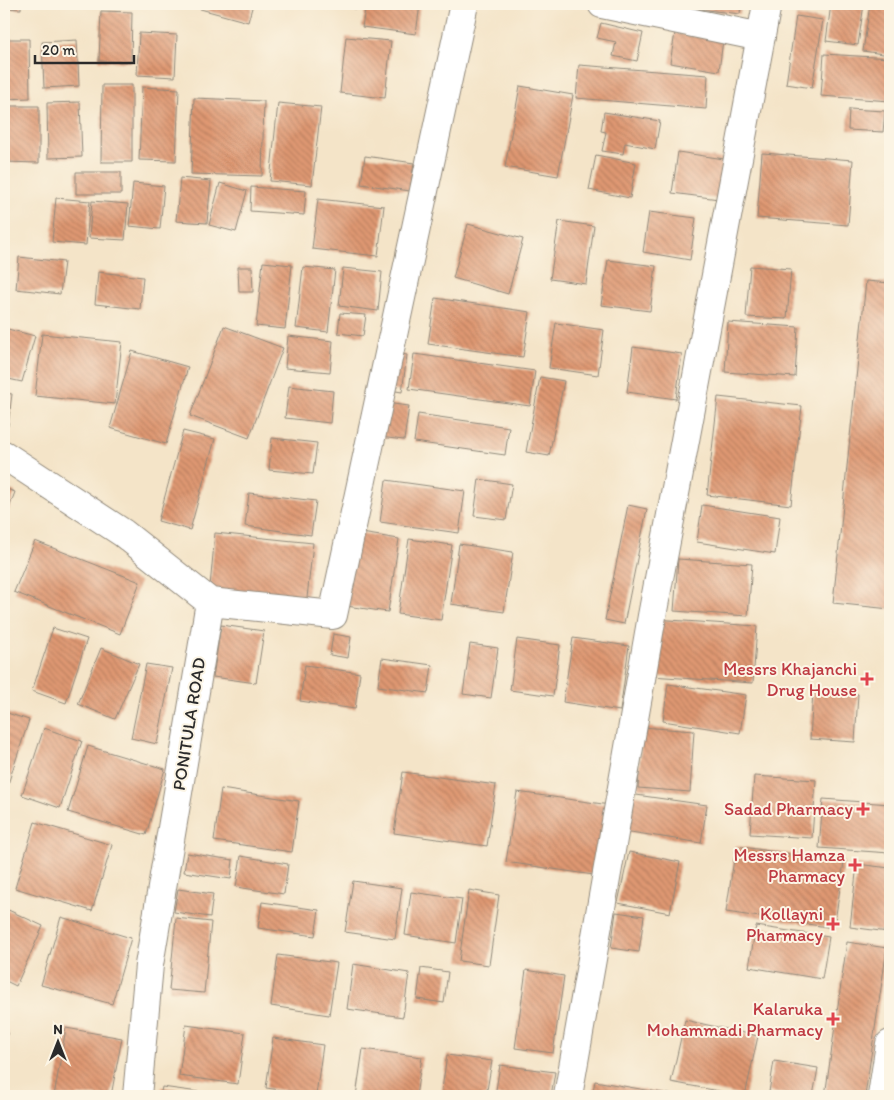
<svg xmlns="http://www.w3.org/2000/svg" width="894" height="1100" viewBox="0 0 894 1100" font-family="Itim,sans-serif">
  <defs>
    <pattern id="building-back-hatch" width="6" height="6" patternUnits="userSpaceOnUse" patternTransform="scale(1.25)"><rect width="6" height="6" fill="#df9872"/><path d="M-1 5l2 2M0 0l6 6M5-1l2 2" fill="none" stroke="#b57c5e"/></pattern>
  </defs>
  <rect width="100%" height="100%" fill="#fcf5e5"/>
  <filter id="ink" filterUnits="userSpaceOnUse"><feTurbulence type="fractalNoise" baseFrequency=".02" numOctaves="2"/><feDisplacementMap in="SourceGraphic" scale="10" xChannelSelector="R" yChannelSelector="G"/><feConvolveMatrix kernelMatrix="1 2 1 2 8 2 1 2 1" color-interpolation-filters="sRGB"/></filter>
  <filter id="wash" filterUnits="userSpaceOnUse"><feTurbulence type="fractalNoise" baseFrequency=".0096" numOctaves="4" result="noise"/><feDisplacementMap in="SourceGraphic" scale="20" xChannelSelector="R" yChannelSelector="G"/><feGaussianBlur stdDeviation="1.12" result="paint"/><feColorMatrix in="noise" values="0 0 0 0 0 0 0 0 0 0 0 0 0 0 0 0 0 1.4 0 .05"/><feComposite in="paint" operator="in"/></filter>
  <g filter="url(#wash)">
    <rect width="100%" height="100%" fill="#f4e4c8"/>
    <g id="blocks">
      <path fill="url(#building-back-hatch)" d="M4,4H21V9L4,8Z
        M130,4H144V6L130,5Z
        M194,4H253L248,22L193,7Z
        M324,4H356L355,9Z
        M366,4H420L416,34L362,27Z
        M699,4H741L740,14L699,9Z
        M831,4H864L858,45L826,41Z
        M870,4H890V55L863,51Z
        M101,11L132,12L131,62L99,61Z
        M796,16L823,20L812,88L786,84Z
        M601,23L643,33L637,61L613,56L616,42L597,38Z
        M139,33L177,35L175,77L137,75Z
        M675,33L723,40L719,71L670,63Z
        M346,37L391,41L385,98L340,93Z
        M4,39H29L30,98L4,99Z
        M77,40L79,86L44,88L42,42Z
        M824,54L890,58V101L821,96Z
        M579,65L708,75L706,109L576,98Z
        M102,85H132V162H101Z
        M520,86L573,95L558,176L505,167Z
        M142,87L179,89L176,161L139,160Z
        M194,98L264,101L262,176L191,174Z
        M80,102L82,157L48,158L47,103Z
        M278,103L321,107L312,185L270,181Z
        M4,106H39V163L4,162Z
        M849,109L885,111L883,132L848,130Z
        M604,112L660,121L655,149L625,143L623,154L602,151L606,132L601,131Z
        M678,152L724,159L719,199L672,193Z
        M762,153L853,160L848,225L757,218Z
        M596,155L636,163L630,198L589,190Z
        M365,156L414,163L410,191L361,184Z
        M76,172H121V194H76Z
        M180,178L211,181L207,223L176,221Z
        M133,183L164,186L160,229L129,226Z
        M220,183L247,191L236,232L209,225Z
        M251,187L306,191L304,215L250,211Z
        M56,198L90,201L86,245L52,242Z
        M318,199L384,206L378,256L312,249Z
        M92,201L128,204L125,240L89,238Z
        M649,212L696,218L690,260L643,252Z
        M559,221L594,226L586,284L550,279Z
        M468,224L523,239L508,294L453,278Z
        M19,257L64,262L60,294L16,289Z
        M608,260L656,266L650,311L601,305Z
        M263,262L292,265L285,329L256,326Z
        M750,266L791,269L787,319L746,317Z
        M238,267H252L253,292H239Z
        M303,267L335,270L328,332L296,328Z
        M343,268L382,272L378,311L339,306Z
        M98,272L143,277L140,309L95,304Z
        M866,281L890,283V609L833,603Z
        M435,298L530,312L523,357L428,344Z
        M340,313L366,315L363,336L338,333Z
        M728,322L798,327L795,377L725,372Z
        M556,323L604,330L598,375L549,368Z
        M224,326L283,348L249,438L190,416Z
        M4,328L35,336L22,382L4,378Z
        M42,334L122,342L115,404L35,396Z
        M288,336L333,341L330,372L285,368Z
        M633,347L682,354L676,399L627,392Z
        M132,351L188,367L166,444L110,428Z
        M382,351L407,355L402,392L377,388Z
        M414,354L535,371L530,406L409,389Z
        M540,377L564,381L549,456L526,452Z
        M289,386L333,391L330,423L285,418Z
        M4,393L12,394L8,426L4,425Z
        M718,397L802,406L791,505L707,495Z
        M377,402L409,406L404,440L372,436Z
        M418,414L509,427L505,455L414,442Z
        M183,431L215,439L190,530L158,521Z
        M272,438L317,443L313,474L269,470Z
        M479,479L512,484L506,520L474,516Z
        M386,480L465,491L459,533L380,522Z
        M4,488L15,492L4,522Z
        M249,493L316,501L311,535L245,526Z
        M628,505L647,509L624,624L605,620Z
        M702,505L780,517L775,554L697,542Z
        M349,531L399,539L388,612L339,605Z
        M215,533L313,543L306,607L209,597Z
        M409,539L452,545L441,620L398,614Z
        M35,541L140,582L120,634L14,592Z
        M459,544L513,552L504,612L451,604Z
        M678,559L752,564L748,616L674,611Z
        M655,619L757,626L753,683L651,676Z
        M221,625L264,631L256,683L213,677Z
        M53,628L87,639L66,703L32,691Z
        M333,634L351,637L348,658L330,655Z
        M573,638L629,646L620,711L563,702Z
        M517,639L560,645L553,696L510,690Z
        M470,644L498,648L491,698L463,694Z
        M101,648L139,664L115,719L78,704Z
        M382,658L432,665L428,693L378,686Z
        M146,664L172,668L157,744L131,738Z
        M305,665L360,673L355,709L300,701Z
        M668,684L746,695L740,733L663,721Z
        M813,691L858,694L855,742L810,739Z
        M4,712L29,720L7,787L4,786Z
        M642,727L694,731L690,792L638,788Z
        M44,728L82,741L60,808L22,795Z
        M88,746L165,769L146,835L68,812Z
        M403,772L496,785L487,846L394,833Z
        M754,776L816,780L812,838L750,834Z
        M221,789L299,801L292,852L214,841Z
        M517,792L610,805L600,876L506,862Z
        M629,794L707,805L701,843L624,831Z
        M823,799L890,804V853L819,848Z
        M35,822L112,845L92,911L15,888Z
        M736,846L844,862L834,928L726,912Z
        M629,852L680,862L670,913L618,903Z
        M187,853L233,860L231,879L184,872Z
        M241,856L288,864L284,894L236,887Z
        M857,864L890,868L888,932L850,927Z
        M353,881L402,888L395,939L345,932Z
        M178,889L213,894L210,917L174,912Z
        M469,890L499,895L489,965L459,961Z
        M411,892L462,899L456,943L405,935Z
        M262,902L319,910L315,936L258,928Z
        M4,908L43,926L16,986L4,980Z
        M616,912L644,916L639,952L611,948Z
        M61,917L131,938L112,1004L41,985Z
        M176,918L211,922L204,993L169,990Z
        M756,926L829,937L822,979L749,967Z
        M847,942L887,948L865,1096H825Z
        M278,955L337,963L329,1015L271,1006Z
        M353,964L409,973L403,1017L347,1009Z
        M421,968L448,972L444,1003L417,999Z
        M526,970L564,976L553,1053L515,1048Z
        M685,1020L758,1036L745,1096L671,1082Z
        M186,1025L245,1033L238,1084L179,1076Z
        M66,1028L122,1038L111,1096H54Z
        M4,1031L8,1032L4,1044Z
        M273,1038L323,1045L316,1095L266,1088Z
        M363,1049L422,1057L416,1096H356Z
        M447,1055L492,1061L486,1096H441Z
        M774,1061L818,1068L813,1096H795L769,1092Z
        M500,1065L555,1072L551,1096H495Z
        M595,1081L674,1095V1096H592Z
        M162,1087L221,1095V1096H160Z"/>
    </g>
  </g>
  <g filter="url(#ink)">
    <use href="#blocks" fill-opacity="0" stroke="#90887a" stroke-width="1"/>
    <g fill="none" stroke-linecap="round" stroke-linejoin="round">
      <defs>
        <path id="minor" d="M602,4L761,37
          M4,455L123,533L210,602
          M210,602L333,615L464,4
          M137,1096L149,965L210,602
          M568,1096L652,616L767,4
          M882,1096L890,1044"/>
      </defs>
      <use href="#minor" stroke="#90887a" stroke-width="30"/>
      <use href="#minor" stroke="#fff" stroke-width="28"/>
    </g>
  </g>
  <g fill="#e0444e" stroke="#fcf5e5" stroke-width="2">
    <path d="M864.5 671.5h5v5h5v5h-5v5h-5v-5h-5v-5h5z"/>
    <path d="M860.5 801.5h5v5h5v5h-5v5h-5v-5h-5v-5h5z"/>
    <path d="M852.5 857.5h5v5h5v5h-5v5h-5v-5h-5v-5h5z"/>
    <path d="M830.5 916.5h5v5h5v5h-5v5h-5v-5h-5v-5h5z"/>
    <path d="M830.5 1011.5h5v5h5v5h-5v5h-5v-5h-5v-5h5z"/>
  </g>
  <g text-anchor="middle" stroke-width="4" stroke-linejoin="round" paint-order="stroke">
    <g font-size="18" fill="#be3a42" stroke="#fcf5e5" text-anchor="end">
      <text x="857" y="675">Messrs Khajanchi<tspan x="857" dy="21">Drug House</tspan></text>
      <text x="853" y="815">Sadad Pharmacy</text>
      <text x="845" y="861">Messrs Hamza<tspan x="845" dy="21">Pharmacy</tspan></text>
      <text x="823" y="920">Kollayni<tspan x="823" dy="21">Pharmacy</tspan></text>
      <text x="823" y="1015">Kalaruka<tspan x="823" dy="21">Mohammadi Pharmacy</tspan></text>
    </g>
    <g font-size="18" fill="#2b2b2b" stroke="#fcf5e5">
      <text transform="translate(189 724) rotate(-81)" y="6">PONITULA ROAD</text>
    </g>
  </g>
  <rect width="894" height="1100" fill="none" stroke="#fcf5e5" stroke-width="20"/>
  <g transform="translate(58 1042)" stroke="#fcf5e5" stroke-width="4" paint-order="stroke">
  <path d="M0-4L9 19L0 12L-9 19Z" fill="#2b2b2b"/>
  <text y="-8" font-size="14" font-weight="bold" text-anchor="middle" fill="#2b2b2b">N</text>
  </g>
  <path d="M35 55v8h99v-8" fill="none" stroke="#2b2b2b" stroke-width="2.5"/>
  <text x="42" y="55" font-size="15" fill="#2b2b2b" stroke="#fcf5e5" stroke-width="4" paint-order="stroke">20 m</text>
</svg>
